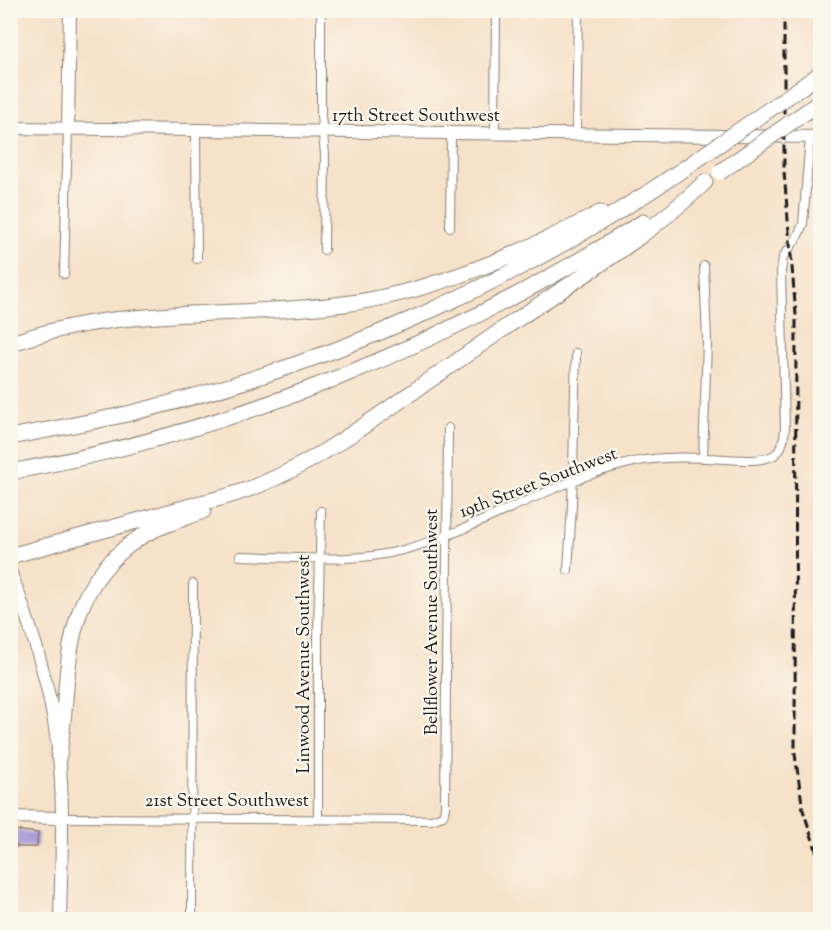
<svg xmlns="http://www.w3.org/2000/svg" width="831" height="930" viewBox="0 0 831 930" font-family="'Sorts Mill Goudy',serif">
  <rect width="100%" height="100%" fill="#fbf7ec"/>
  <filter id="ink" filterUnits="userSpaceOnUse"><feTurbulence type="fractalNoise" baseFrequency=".0167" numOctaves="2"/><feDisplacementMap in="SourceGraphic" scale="12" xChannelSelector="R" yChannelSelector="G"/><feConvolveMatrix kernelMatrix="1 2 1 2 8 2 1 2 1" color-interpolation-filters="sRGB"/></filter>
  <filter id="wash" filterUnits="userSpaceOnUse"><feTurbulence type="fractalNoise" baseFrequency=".008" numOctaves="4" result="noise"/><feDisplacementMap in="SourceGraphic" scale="24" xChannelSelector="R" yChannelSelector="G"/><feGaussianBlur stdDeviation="1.35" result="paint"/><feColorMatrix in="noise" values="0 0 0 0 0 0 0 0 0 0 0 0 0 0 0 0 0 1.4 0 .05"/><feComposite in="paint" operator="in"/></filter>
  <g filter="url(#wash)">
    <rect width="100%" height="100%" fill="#f6e1c9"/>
    <g id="blocks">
      <path fill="#a99cd6" d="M10,69H16V82H10Z
        M13,830L38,833L37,847H17V845H10V832H13Z"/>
    </g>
  </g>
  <g filter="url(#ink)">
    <use href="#blocks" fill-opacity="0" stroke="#897e72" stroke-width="1.5"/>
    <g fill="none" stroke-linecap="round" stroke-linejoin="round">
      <defs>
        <path id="street" d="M321,10V116L325,154L324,250
          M196,131L197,259
          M495,133L496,10
          M576,134L578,10
          M450,227L451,133
          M64,274L68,129
          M703,458L707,342L704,266
          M240,556C293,557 351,564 403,550C482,529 554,479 634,462C672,454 714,459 752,460C776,459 783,453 785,429L781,272L783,257L797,238L803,224L810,137
          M568,570L572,506L576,353
          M61,818L431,820L443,816L445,808L448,428
          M318,818V636L321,511
          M192,920L193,584"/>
        <path id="secondary" d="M10,128L820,137
          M68,129L70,10
          M10,571C35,636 54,699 60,767C64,818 61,869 60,920
          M10,817L61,818"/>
        <path id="highway" d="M803,86L820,74
          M10,344C120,304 230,319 344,304C431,293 523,253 600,213
          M10,437C52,429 94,422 135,412C331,364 519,282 685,168
          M10,472C235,432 450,343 643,222
          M10,556L209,501C277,486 337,445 394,405C431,379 469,353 506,327C573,281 646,239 705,182
          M59,755C72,673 57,594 136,540C156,526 181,520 203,511"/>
      </defs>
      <use href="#street" stroke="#897e72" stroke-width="10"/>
      <use href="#secondary" stroke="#897e72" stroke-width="14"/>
      <use href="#highway" stroke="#897e72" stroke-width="17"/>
      <use href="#street" stroke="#fff" stroke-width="8"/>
      <use href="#secondary" stroke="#fff" stroke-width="12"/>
      <use href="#highway" stroke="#fff" stroke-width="15"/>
      <path stroke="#1c1c1c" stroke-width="3" stroke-dasharray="9 4.5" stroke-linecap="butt" d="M784,10V172L796,315L795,754L803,810L820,862"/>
      <defs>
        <path id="highway-bridge" d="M685,168L803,86
          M720,172L820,102"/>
      </defs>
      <use href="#highway-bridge" stroke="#897e72" stroke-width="17" stroke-linecap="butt"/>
      <use href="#highway-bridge" stroke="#fff" stroke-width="15"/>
    </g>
  </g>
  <g text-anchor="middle" stroke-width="4.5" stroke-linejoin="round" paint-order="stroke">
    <g font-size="18" fill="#1c1c1c" stroke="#fbf7ec">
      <text x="416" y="121">17th Street Southwest</text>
      <text transform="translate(538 482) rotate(-21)" y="6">19th Street Southwest</text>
      <text transform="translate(431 622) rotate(-90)" y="6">Bellflower Avenue Southwest</text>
      <text transform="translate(303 664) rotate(-90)" y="6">Linwood Avenue Southwest</text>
      <text x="227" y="806">21st Street Southwest</text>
    </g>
  </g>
  <rect width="831" height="930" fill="none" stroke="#fbf7ec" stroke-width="36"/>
</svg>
